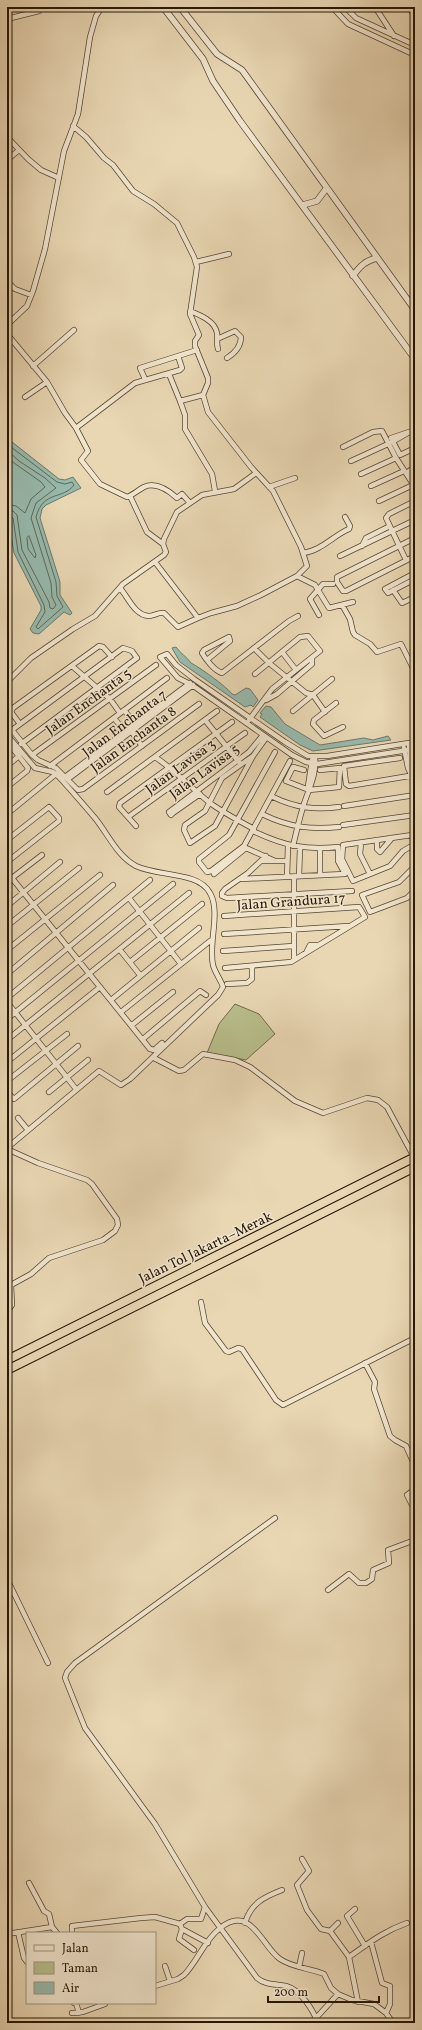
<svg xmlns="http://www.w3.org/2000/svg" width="422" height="2030" viewBox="0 0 422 2030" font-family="Vollkorn,serif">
  <rect width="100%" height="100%" fill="#e9d7b4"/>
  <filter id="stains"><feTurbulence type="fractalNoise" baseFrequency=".005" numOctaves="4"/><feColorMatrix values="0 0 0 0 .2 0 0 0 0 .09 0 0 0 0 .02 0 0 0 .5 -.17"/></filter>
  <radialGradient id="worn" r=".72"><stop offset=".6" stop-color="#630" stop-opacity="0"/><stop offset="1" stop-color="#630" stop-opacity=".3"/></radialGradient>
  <path fill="#b8be8c" stroke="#706a4a" d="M235,1004L259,1014L275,1034L246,1060L207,1053L219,1024Z"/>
  <path fill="#97baad" stroke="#6a796b" d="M7,438L59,479L65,480L73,477L81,488L46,505L42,509L40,518L60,582V595L72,613L70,615L64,612L39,634L33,633L30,629L41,610V606L14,553L7,510Z
    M176,647C181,654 186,656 191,663C199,667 226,686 232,694L235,695L246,688L250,689L258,700L253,707L251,705L245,707L180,662L172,648Z
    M266,706L271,707L285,724L320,745L364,738L373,740L388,736L391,740L313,751L300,745L260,717L262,714L260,713Z"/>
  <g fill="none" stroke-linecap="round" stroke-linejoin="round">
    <path stroke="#5f685a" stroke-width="1" d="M7,444L57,482L65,484L72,482L74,485C63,500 43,490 36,517L56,582L57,596L63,607L38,629L36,627L45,612L44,605L18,552L13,518L7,515
      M7,450L19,461L45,478L56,488L36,503L31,518L51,583L52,597L56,605L53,609L50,608L49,602L22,550L17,515L13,511L7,510
      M7,458L41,482L45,487L31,499L25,513L16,506L7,504
      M29,536L36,555L35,558L28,549L27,538Z"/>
    <defs>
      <path id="minor" d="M332,7L348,24L415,55
        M345,7L356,18L415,45
        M375,7L394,36
        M409,7L415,17
        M7,19L39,11
        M73,126L86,137L104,158L113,165L133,191L154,204L177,223L194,257L197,267L190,314L199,335L195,341V346L208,378V383L203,395L208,412L251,467L273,491L301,547L307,566L297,576L261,595L237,606L211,613L198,618L155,562
        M7,137L28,159L41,170L59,178
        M7,160L19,150
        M196,262L229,254
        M10,284L15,289L31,295
        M190,311C200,315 215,321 217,333C218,339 216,343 218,349
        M7,325L27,306L33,291L45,249L64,151L78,114L90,37L96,16L102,7
        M7,334L47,382L65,413L76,428L88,451L81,460L100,484L127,497C133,495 138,490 144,487C155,482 168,490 177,498L182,494L190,503
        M217,339L235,331L241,337C241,347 235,353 227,358
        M33,366L74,330
        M169,374L180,401L203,395
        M145,379L140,368L197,350
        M25,397L47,382
        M180,401L185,415V429L212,474L215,491
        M76,428L135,383L180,370L182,368L178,356
        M412,431L391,438L400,455L415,448
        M392,442L415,429
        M343,447L373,432L382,431L396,458L415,487
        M351,461L388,444
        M415,467L409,471L415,481
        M361,474L396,458
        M371,486L404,471
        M269,487L295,478
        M130,496L147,532L163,544
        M379,501L413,485
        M415,538L337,577V582L343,591H346L415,556
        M362,546L366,538L390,526
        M303,553C321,551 334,535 349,529L350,526L345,517
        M340,556L415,520
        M406,560L386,518L389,514L415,501
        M415,573L385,589L388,593L415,579
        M297,576L315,585L329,608L353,602
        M120,588C128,597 135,616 149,616C154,616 158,612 164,613L178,627L198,618
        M393,590L402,603L415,597
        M342,605L350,619L353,632L355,635L370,644L377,652L401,644L415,672
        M319,615L310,599L323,584H333
        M254,648L269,663L306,693L313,695L325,712
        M282,652L296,670
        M207,660L230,641L229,637L204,650L202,653C206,660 215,671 222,673L289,621L298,616
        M72,666L110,699L120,713
        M7,682L31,658L73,629L95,616L123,584L164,555L166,552L163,544L164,539L177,512L202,495L234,489L256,473
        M266,700L277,694L312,664V658
        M336,703L314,720L313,724L324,736L343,727
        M124,710L136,725
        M293,711L332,679
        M114,718L126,733
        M205,720L239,762
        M249,720L272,689L320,651L308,636L300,637L255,674
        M20,724L11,712L13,708L99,646L103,647L112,657
        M131,731L142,746
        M7,735L35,768L53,772L59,777C71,790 83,804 95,818C108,834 117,856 136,866C159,877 198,871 210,893C221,912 208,944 213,965C215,973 221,980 223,987L218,995L130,1079L121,1085L99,1071L7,1148
        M7,741L28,768L27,771L7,787
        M415,742L327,756H308L285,742L194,679L176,665L167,654L160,657L178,678L192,685L292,755L306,762L317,764L415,749
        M21,744L137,658L132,651L123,648L12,730L32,755L38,760L56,768L78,790L83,789L199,704
        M409,747L411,762L415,771
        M404,748L408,768L415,783
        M275,752L229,835L199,859V862L207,872L211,871L244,846L290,761
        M32,755L156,665
        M253,756L222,778L205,811L185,825L184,830L190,843L215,826L253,756L266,738
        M155,757C175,770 191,788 210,803C224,813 239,821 254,829
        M400,758L344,766L346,784L349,786L415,775
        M7,766L19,756
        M50,766L167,678
        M304,770L293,767L286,781L309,790L339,787L340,768L320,770
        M65,777L190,683
        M68,779L193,685
        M309,790L308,786L312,760
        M107,792L217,711
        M200,794L173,813L171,815L169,812L249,752L263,735
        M273,797C296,808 315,810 339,807
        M344,806L415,795
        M7,814L56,774
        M264,815C289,827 311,830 339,827
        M128,817L245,733
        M343,825L415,815
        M136,826L119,807L120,803L232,722
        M7,840L49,807L59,818V821L7,862
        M377,840V849L380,852L392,838
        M415,841L412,835L343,845L342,859L353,881L390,866L403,851L415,844
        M361,843L360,854L370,874
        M293,846C296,833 299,820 303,807C308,790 317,775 315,757
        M412,846L415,853
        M266,856L248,873L225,889L222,893V896L227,898L352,891
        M261,861H287
        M415,866L399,882L362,895L370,912L407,898L415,890
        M7,872L150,1049L154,1050L162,1043
        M214,874L246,848L275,861
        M320,875V849
        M299,876L300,848
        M287,877L288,846
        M12,878L42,855
        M241,879L345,874L338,861V847C305,850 285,846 255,832
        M129,898L181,964
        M7,906L60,862
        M224,916L359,907L365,917L291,962L225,968
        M7,926L79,868
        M224,934L348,926
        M7,950L100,875
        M120,950L140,975
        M223,951L293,946
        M306,953L310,945H318
        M294,960V877
        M130,962L202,904
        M7,974L113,885
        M227,984L247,983L252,979V966
        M7,998L150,880
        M111,1000L199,928
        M7,1002L76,1089
        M121,1012L210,941
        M7,1019L173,884
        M132,1025L173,992
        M143,1039L200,991L206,995
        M7,1040L189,893
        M154,1058L179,1071L184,1070L203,1054L235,1060L250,1067L295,1101L323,1113L367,1098L378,1100L387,1107L408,1146
        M7,1062L100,987
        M7,1081L67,1034
        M7,1092L14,1099L78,1046
        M49,1092L88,1060
        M18,1118L28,1130
        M7,1149L38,1163L87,1180L92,1184L117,1219L118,1225L115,1231L103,1240L49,1258L31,1274L11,1285L7,1284
        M201,1302L205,1323L226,1351L229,1352L238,1348L242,1349L276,1400L283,1405L415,1338
        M7,1312L12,1305L11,1285
        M365,1363L375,1382L374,1389L390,1436L395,1440L406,1446L415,1466
        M415,1489L407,1495L415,1511
        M275,1518L75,1663L67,1672L65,1678L85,1728L155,1824L205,1907L257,1978C265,1985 276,1984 286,1986C301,1990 313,2010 318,2023
        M7,1579L48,1663
        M328,1590L349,1574L359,1583H366L372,1579L373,1570L389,1563L388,1550L415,1540
        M302,1859L309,1871L297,1885L307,1910L321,1929L330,1931L349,1957
        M29,1883L44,1911L49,1914L52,1927
        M355,1909L347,1916L365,1946
        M245,1923C251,1903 264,1897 282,1890
        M180,1924L187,1919H201L205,1907
        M182,1929L179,1939L194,1950
        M330,1931L338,1923
        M18,1932L24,1958L27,1962
        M72,1933V1926L141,1918L155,1917L180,1924L182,1929L208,1943
        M7,1934L52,1927L57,1933
        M371,1942L382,1983L390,1986V2004L386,2013
        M165,1966L170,1981
        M299,1967L302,1953
        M155,1986L178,1979L184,1975C197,1962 204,1941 219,1929C251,1902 262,1947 280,1959C293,1968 310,1968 324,1974L331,1988L338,1994L352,2000L374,2004L386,2013L393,2023
        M358,2002L349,1957C369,1943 384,1931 407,1923
        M74,2003H76L79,2013
        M72,2013L83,2012L105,2004
        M316,2018L338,1994"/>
      <path id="tertiary" d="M163,7L203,59L213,81L240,121L415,359
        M180,7L217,54L242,70L415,310
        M303,205L317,201L326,189
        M353,276C360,266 365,261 377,258"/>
      <path id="motorway" d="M7,1360L415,1157
        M7,1370L415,1167"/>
    </defs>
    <use href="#minor" stroke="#584732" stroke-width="6"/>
    <use href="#tertiary" stroke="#584732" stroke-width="7"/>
    <use href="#motorway" stroke="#271707" stroke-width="10"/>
    <use href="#minor" stroke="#f1e5ce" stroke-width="4.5"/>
    <use href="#tertiary" stroke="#f1e5ce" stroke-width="5.5"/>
    <use href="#motorway" stroke="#e9d7b4" stroke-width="8"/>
    <defs>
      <path id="minor-bridge" d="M408,1146L415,1159"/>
    </defs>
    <use href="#minor-bridge" stroke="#584732" stroke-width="6" stroke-linecap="butt"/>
    <use href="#minor-bridge" stroke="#f1e5ce" stroke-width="4.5"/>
  </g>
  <g text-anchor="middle" stroke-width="3" stroke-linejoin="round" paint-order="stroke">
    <g font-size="14" fill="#271707" stroke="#f1e5ce">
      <text transform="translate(88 701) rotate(-36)" y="5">Jalan Enchanta 5</text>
      <text transform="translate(124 723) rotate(-37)" y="5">Jalan Enchanta 7</text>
      <text transform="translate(133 739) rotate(-36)" y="5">Jalan Enchanta 8</text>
      <text transform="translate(180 766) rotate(-36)" y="5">Jalan Lavisa 3</text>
      <text transform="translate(204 771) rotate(-36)" y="5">Jalan Lavisa 5</text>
      <text transform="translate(291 901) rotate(-4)" y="5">Jalan Grandura 17</text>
      <text transform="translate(205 1247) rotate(-26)" y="5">Jalan Tol Jakarta–Merak</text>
    </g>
  </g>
  <rect width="422" height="2030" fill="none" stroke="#e9d7b4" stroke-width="24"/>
  <rect x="8" y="8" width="406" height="2014" fill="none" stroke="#271707" stroke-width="2"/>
  <rect x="12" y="12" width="398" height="2006" fill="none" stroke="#271707"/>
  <rect x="26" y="1932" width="130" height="72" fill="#f1e5ce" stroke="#a0937e"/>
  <rect x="34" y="1945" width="20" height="6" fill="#f1e5ce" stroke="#a0937e"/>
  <text x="62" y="1952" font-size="12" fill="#271707">Jalan</text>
  <rect x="34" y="1962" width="20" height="12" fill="#b8be8c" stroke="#a0937e"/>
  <text x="62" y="1972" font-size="12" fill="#271707">Taman</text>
  <rect x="34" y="1982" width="20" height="12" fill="#97baad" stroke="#a0937e"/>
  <text x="62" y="1992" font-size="12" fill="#271707">Air</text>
  <path d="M268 1996v6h111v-6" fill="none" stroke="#271707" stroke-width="2"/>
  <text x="274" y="1996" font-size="12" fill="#271707" stroke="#f1e5ce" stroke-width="3" paint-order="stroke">200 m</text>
  <rect width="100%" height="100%" filter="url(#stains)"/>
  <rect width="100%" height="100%" fill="url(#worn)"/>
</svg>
